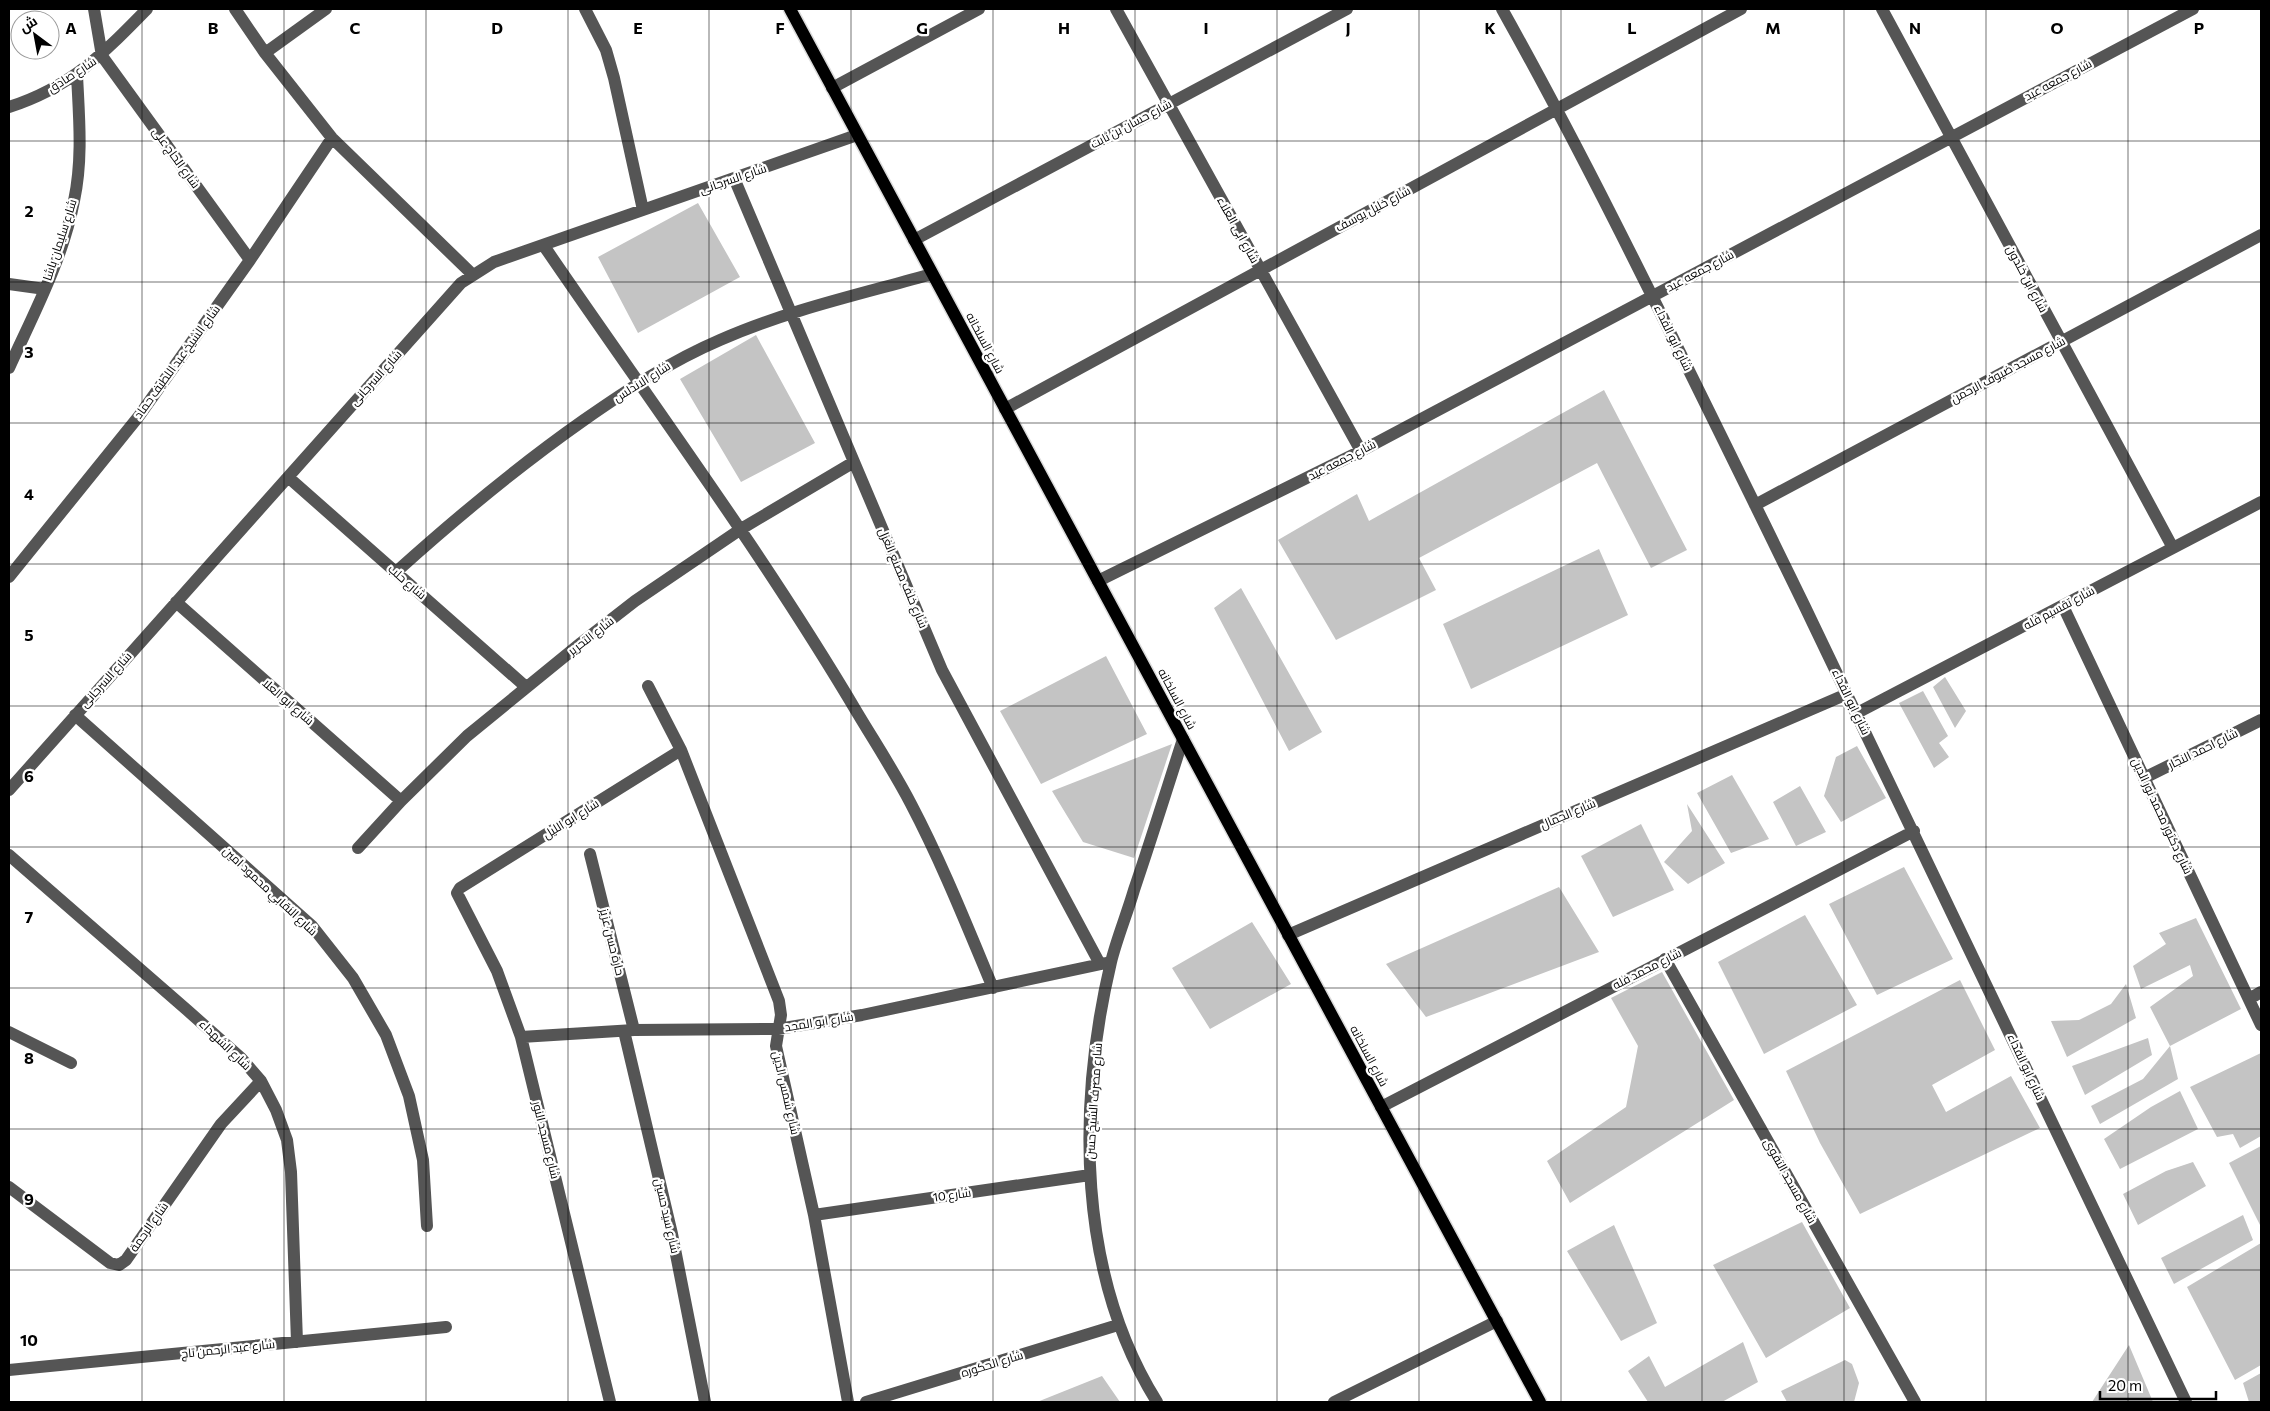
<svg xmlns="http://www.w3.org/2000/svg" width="2270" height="1411" viewBox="0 0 2270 1411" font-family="Commissioner,Cairo,sans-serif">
  <rect width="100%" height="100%" fill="#fff"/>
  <path fill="#c4c4c4" d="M698,203L740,277L638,333L598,257Z
    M756,335L815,443L741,482L680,379Z
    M1604,390L1687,550L1651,568L1597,463L1419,558L1436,590L1336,640L1278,540L1357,494L1369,521Z
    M1599,549L1628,615L1471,689L1443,624Z
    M1241,588L1322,732L1289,751L1214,608Z
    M1106,656L1147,734L1041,784L1000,711Z
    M1945,677L1966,711L1955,728L1933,687Z
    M1923,691L1948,736L1939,743L1949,757L1934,768L1899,703Z
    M1172,744L1134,858L1083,842L1052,791Z
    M1857,746L1886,798L1841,822L1824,796L1836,757Z
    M1732,775L1769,839L1731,853L1697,793Z
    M1800,786L1826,832L1796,846L1773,802Z
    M1687,804L1725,863L1688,884L1664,862L1692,831Z
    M1641,824L1674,890L1613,917L1581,856Z
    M1904,867L1953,959L1877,995L1829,904Z
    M1559,887L1599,952L1426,1017L1386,964Z
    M1805,915L1857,1005L1764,1054L1718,962Z
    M2196,918L2241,1009L2170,1046L2150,1007L2193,976L2190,965L2141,989L2133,966L2166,944L2159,933Z
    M1252,922L1291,984L1210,1029L1172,968Z
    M1662,972L1734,1100L1570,1203L1547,1161L1626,1107L1638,1046L1611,998Z
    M1960,980L1995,1050L1932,1085L1946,1112L2011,1076L2040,1128L1860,1214L1820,1143L1786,1071Z
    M2126,984L2136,1018L2067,1057L2051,1021L2079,1020L2111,1004Z
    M2148,1038L2152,1055L2085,1095L2072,1066Z
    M2170,1046L2178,1079L2100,1124L2091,1106L2143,1079Z
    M2261,1053V1136L2240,1148L2233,1134L2217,1137L2190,1087Z
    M2180,1091L2198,1129L2120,1169L2104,1139L2151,1107Z
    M2261,1146V1227L2229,1163Z
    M2193,1162L2206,1186L2138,1225L2123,1194L2166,1171Z
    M2243,1215L2253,1240L2174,1284L2161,1258Z
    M1802,1222L1850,1308L1766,1358L1713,1265Z
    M1614,1225L1657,1323L1621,1341L1567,1251Z
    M2261,1243V1365L2235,1380L2187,1287Z
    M1743,1342L1758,1382L1722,1402H1648L1628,1371L1649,1356L1665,1387Z
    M2129,1345L2153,1402H2092Z
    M1845,1360L1852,1364L1859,1383L1854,1402H1787L1781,1391Z
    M2261,1373V1402H2249L2243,1383Z
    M1102,1376L1120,1402H1037Z"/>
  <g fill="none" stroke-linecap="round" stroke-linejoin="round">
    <defs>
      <path id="major" d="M790,9L1540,1402"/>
    </defs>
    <use href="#major" stroke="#dbdbdb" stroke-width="15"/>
    <path stroke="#555" stroke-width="12" d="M94,9L102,56L250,260
      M235,9L265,53L332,138L472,274
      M585,9L606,50L614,78L643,210
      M1116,9L1361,451
      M1502,9C1596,177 1679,351 1764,523C1907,815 2046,1109 2186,1402
      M1882,9L2173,548
      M265,53L326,9
      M832,88L979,9
      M9,107C71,87 103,54 147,9
      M734,178L942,670L1100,964
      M914,240L1347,9
      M544,246C650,401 762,552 858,714C876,744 895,773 911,804C942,863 967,926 993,988
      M9,284L45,289
      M9,368C33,315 63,259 74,201C83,159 79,117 77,75
      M1005,409L1741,9
      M288,477L526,687
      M1755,505L2261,235
      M396,572C456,518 517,467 584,420C627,390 671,361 720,340C788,310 861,294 932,274
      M9,577L139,416L250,260L332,138
      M1098,581L1361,451L2193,9
      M176,602L401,801
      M2063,606L2261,1025
      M648,686L681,750L779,1001L781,1015L776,1046L814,1215L848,1402
      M1857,713L2261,502
      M75,715L312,926L353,978L386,1035L409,1096L423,1160L427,1226
      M2144,778L2261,720
      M9,790L461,283L494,262L857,135
      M358,848L401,801L467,736L581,643L635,601L741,529L854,462
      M590,854L634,1030
      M9,855L187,1010L241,1058L261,1081L276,1110L287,1140L291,1172L297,1342
      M1288,935L1847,694
      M1665,959L1915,1402
      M2249,999L2261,992
      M624,1031L672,1234L705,1402
      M9,1032L71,1063
      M521,1037L634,1030L778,1029L862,1015L1106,963
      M1381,1107L1914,831
      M9,1187L110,1263L119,1265L126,1260L221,1124L261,1081
      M814,1215L1090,1175
      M9,1370L446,1327
      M610,1402L521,1037L497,971L457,893L460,888L681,750
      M866,1402L1118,1325
      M1157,1402C1077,1274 1077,1106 1111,962C1117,938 1127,914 1134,890C1151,840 1167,789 1183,739
      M1334,1402L1497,1321"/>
    <use href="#major" stroke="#000" stroke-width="12"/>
  </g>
  <path fill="none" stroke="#000" stroke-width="1" stroke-opacity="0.55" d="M142,9V1402M284,9V1402M426,9V1402M568,9V1402M709,9V1402M851,9V1402M993,9V1402M1135,9V1402M1277,9V1402M1419,9V1402M1561,9V1402M1702,9V1402M1844,9V1402M1986,9V1402M2128,9V1402M9,141H2261M9,282H2261M9,423H2261M9,564H2261M9,706H2261M9,847H2261M9,988H2261M9,1129H2261M9,1270H2261"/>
  <g text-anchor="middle" stroke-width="4.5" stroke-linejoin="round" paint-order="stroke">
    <g font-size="12" fill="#000" stroke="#fff">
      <text transform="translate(72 75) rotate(-33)" y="4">شارع صادق</text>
      <text transform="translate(2058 80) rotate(-28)" y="4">شارع جمعه عيد</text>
      <text transform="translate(1131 124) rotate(-28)" y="4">شارع حسان بن ثابت</text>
      <text transform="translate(176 158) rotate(54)" y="4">شارع الحاج على</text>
      <text transform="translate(733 179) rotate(-19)" y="4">شارع السرجانى</text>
      <text transform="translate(1373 209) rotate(-28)" y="4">شارع خليل يوسف</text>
      <text transform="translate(1238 230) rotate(61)" y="4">شارع ابى العلاء</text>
      <text transform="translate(60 240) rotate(-72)" y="4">شارع سليمان باشا</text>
      <text transform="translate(1700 271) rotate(-28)" y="4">شارع جمعه عيد</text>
      <text transform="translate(2027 279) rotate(62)" y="4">شارع ابن خلدون</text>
      <text transform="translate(1673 338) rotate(64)" y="4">شارع ابو الفداء</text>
      <text transform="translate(985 343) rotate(62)" y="4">شارع السلخانه</text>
      <text transform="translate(177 362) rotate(-54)" y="4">شارع الشيخ عبد اللطيف حماد</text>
      <text transform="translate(2008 370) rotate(-28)" y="4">شارع مسجد ضيوف الرحمن</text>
      <text transform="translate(376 378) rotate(-48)" y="4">شارع السرجانى</text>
      <text transform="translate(642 382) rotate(-32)" y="4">شارع الاندلس</text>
      <text transform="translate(1342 460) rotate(-27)" y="4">شارع جمعه عيد</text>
      <text transform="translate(903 578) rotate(67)" y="4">شارع خلف مصنع الغزل</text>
      <text transform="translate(407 582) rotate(41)" y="4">شارع حلب</text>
      <text transform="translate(2059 608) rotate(-28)" y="4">شارع تقسيم فله</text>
      <text transform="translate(591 636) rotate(-38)" y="4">شارع التحرير</text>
      <text transform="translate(106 680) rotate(-48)" y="4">شارع السرجانى</text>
      <text transform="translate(1177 699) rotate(62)" y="4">شارع السلخانه</text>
      <text transform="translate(288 702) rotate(41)" y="4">شارع ابو العلا</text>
      <text transform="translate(1851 702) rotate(64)" y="4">شارع ابو الفداء</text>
      <text transform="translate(2203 749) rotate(-26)" y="4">شارع احمد النجار</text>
      <text transform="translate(1568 814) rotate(-23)" y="4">شارع الجمال</text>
      <text transform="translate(2162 816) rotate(65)" y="4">شارع دكتور محمد نور الدين</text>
      <text transform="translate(571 819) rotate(-32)" y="4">شارع ابو الليل</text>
      <text transform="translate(270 891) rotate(43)" y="4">شارع النقابي محمود امين</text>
      <text transform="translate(612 942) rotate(76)" y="4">حارة حسن عزيز</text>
      <text transform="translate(1647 969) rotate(-27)" y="4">شارع محمد فله</text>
      <text transform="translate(819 1022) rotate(-9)" y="4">شارع ابو المجد</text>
      <text transform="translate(225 1045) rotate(44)" y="4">شارع الشهداء</text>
      <text transform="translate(1369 1056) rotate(62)" y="4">شارع السلخانه</text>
      <text transform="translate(2026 1067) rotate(65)" y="4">شارع ابو الفداء</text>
      <text transform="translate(786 1093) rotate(77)" y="4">شارع شمس الدين</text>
      <text transform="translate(1094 1101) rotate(-86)" y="4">شارع مصرف الشيخ حسن</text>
      <text transform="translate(546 1140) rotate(76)" y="4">شارع مسجد النور</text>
      <text transform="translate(1790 1181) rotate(61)" y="4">شارع مسجد التقوى</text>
      <text transform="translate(952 1195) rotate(-8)" y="4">شارع 10</text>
      <text transform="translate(667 1216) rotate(77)" y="4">شارع سيد حسين</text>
      <text transform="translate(149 1227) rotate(-55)" y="4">شارع الرحمة</text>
      <text transform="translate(228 1349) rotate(-6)" y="4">شارع عبد الرحمن تاج</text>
      <text transform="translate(992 1364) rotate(-17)" y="4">شارع الحكوره</text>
    </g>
  </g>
  <g font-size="16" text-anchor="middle" font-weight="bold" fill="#000" stroke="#fff" stroke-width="4.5" stroke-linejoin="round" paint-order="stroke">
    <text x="71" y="34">A</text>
    <text x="213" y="34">B</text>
    <text x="355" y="34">C</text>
    <text x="497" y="34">D</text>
    <text x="638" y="34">E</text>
    <text x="780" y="34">F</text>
    <text x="922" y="34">G</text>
    <text x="1064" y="34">H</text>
    <text x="1206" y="34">I</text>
    <text x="1348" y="34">J</text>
    <text x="1490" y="34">K</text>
    <text x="1632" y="34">L</text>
    <text x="1773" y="34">M</text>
    <text x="1915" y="34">N</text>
    <text x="2057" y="34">O</text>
    <text x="2199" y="34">P</text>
    <text x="29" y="217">2</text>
    <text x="29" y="358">3</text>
    <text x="29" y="500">4</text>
    <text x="29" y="641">5</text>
    <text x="29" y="782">6</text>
    <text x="29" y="923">7</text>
    <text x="29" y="1064">8</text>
    <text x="29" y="1205">9</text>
    <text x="29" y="1346">10</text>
  </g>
  <rect width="2270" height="1411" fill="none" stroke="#000000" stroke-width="20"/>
  <g transform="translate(35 35) rotate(328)"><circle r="24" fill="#ffffff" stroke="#999999"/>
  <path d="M0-4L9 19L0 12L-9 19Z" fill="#000000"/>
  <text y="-8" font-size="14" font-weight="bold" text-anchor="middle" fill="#000000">ش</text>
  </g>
  <path d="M2100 1391v8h116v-8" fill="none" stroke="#000000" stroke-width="2.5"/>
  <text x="2108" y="1391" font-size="15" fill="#000000" stroke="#ffffff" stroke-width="4" paint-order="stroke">20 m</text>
</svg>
